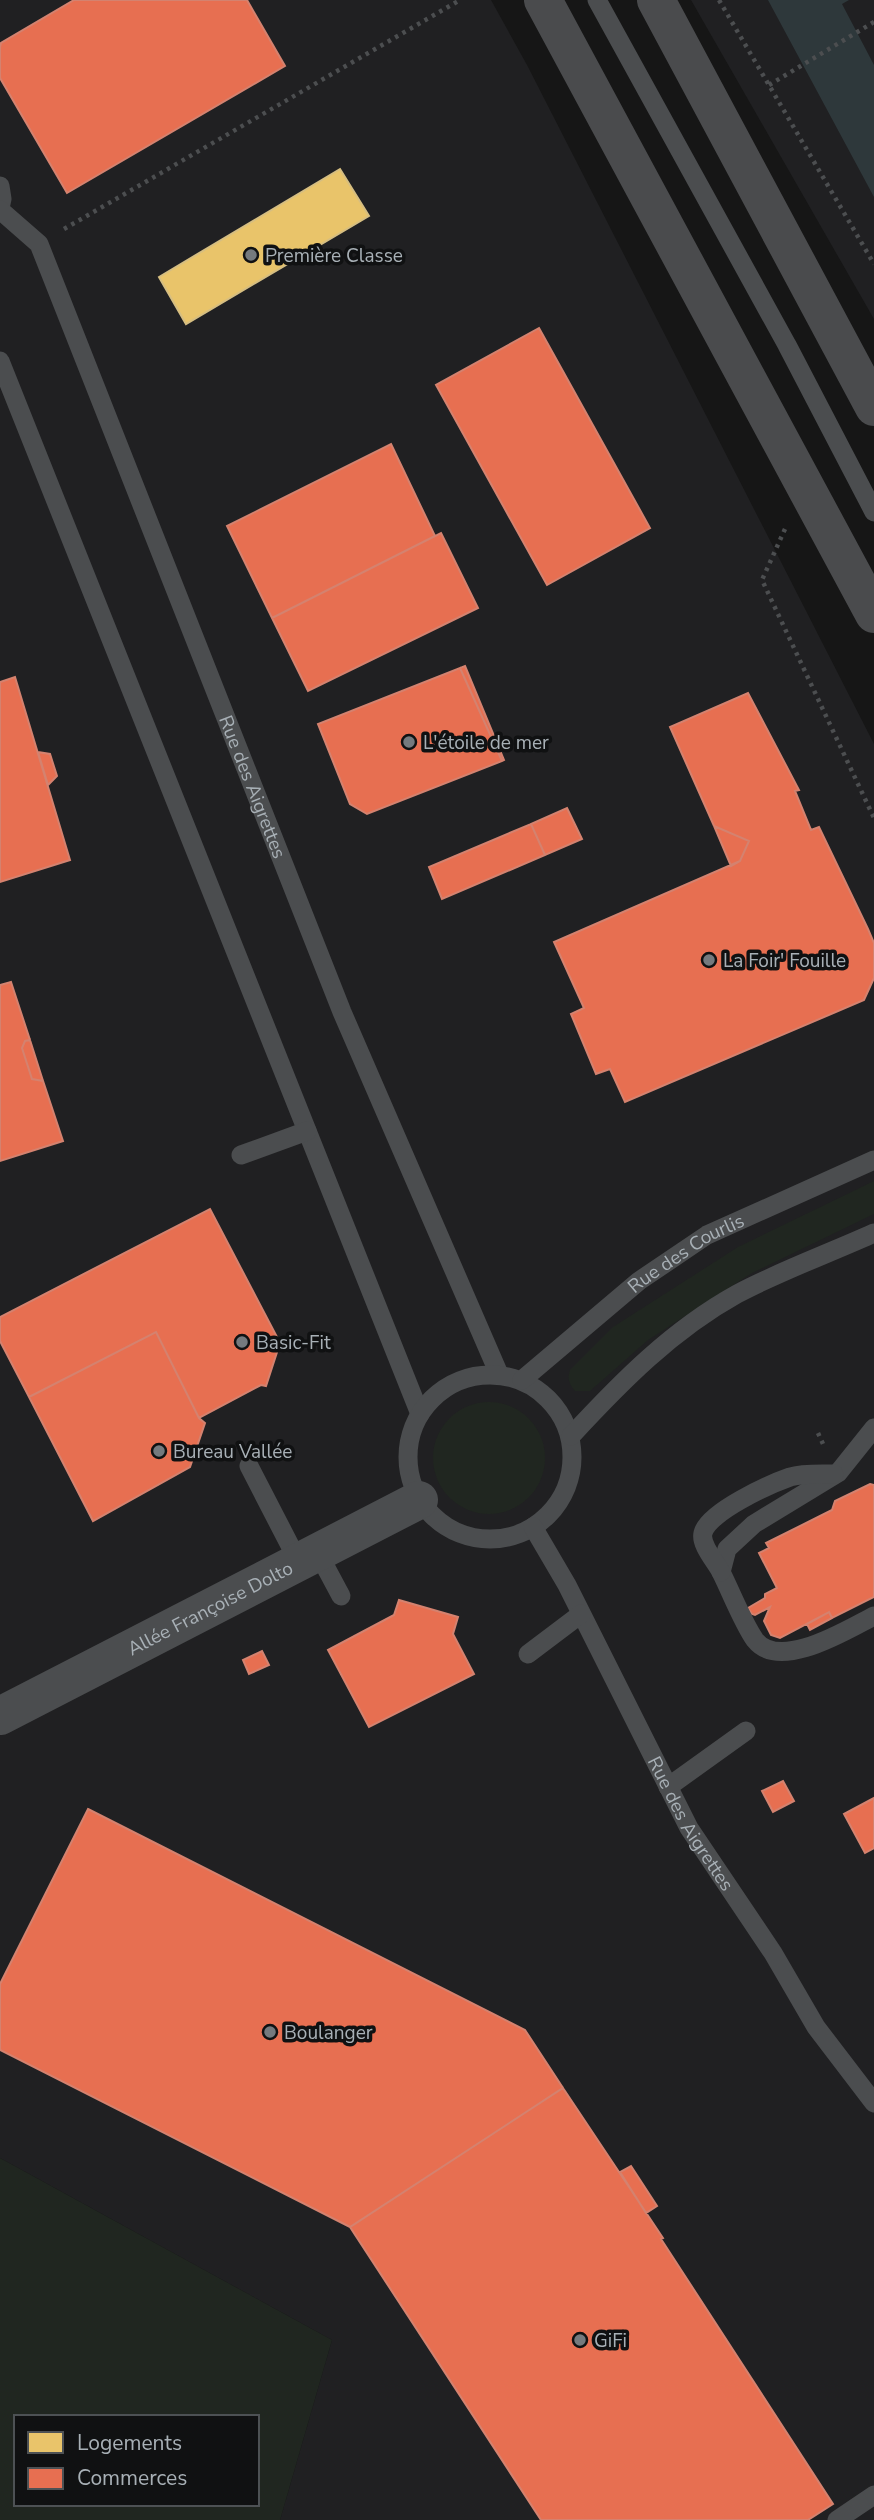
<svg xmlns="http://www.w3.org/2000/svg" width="874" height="2520" viewBox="0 0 874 2520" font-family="'Nunito Sans',sans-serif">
  <rect width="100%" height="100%" fill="#161616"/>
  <path fill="#202022" d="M0,0H491L527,65L874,744V2520H280L332,2340L0,2158Z
    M691,0H874V319Z"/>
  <path fill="#202620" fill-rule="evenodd" d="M874,1181V1214L752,1273L648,1340L590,1391H575C569,1384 567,1379 570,1370L613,1327L738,1247Z
    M433 1458a56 56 0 1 1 112 0a56 56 0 1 1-112 0Z
    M0,2158L332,2340L280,2520H0ZM16,2417H257V2504H16Z"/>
  <path fill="#2e383b" d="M768,0H849L842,4L874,65V197Z"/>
  <path fill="#e9c46a" stroke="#d6be81" stroke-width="2" d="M340,169L369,216L186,324L159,277Z"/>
  <path fill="#e76f51" stroke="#d4826f" stroke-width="2" d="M74,0H247L285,66L67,193L0,78V47L1,43Z
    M539,328L650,528L547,585L436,385Z
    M391,444L435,536L272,618L227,526Z
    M441,533L478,608L308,691L272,618Z
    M465,666L504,760L502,761L460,668Z
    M460,668L502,761L367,814L350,804L318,724Z
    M15,677L70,860L0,882V682Z
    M748,693L799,790L795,791L811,830L819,827L868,929L874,943V978L864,1000L625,1102L610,1069L596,1074L571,1014L584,1008L554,942L740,861L749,841L714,826L670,727Z
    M38,752L50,754L57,776L48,785Z
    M567,808L582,839L545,855L531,824Z
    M531,824L545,855L442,899L429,867Z
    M714,826L749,841L740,861L731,866Z
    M11,982L30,1040L25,1041L22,1048L32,1079L43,1081L63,1141L0,1161V985Z
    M30,1040L43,1081L32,1079L22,1048L25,1041Z
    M210,1209L278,1339L281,1340L266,1386L261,1385L199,1418L156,1332L29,1397L0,1341V1317Z
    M156,1332L199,1418L205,1423L190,1467L93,1521L29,1397Z
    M870,1484L874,1485V1597L832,1618L829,1612L780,1638L771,1635L764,1621L770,1607L755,1615L752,1614L748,1608L765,1598V1594L777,1588L759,1553L769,1548L766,1543L832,1510L835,1501Z
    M399,1600L458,1617L453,1634L474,1674L369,1727L328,1650L394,1615Z
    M829,1612L832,1618L810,1630L807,1624Z
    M262,1651L269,1665L249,1674L243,1660Z
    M783,1781L794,1801L773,1812L762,1791Z
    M874,1798V1848L865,1853L844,1814Z
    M88,1809L525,2030L563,2088L350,2227L0,2050V1984Z
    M563,2088L663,2238L661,2239L833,2504L808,2520H541L350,2227Z
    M631,2166L657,2206L646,2213L620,2172Z"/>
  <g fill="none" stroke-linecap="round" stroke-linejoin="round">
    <path stroke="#4c4e50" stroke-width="4.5" stroke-dasharray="3.5 5" stroke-linecap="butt" d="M719,0L874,264
      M769,85L874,22
      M64,229L460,0
      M785,529L762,580L874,818
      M818,1433L823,1444"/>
    <g stroke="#4b4d4f" stroke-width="19">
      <path d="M597,0L787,345L874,512"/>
      <path d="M0,186L2,199L0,208"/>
      <path id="s1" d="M0,210L39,244L342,1012L499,1374"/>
      <path d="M0,361L420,1414"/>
      <path d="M241,1155L307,1131"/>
      <circle cx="490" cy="1457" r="82"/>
      <path id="s2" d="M522,1380L639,1281L707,1235L874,1160"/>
      <path d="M874,1428L838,1473L754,1524L727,1549L721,1572C731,1592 743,1623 755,1640C780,1672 848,1629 874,1616"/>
      <path d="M571,1436C621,1382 672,1330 737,1294C778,1272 830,1253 874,1233"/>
      <path d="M249,1466L299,1563"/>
      <path id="s3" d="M533,1527L567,1585L689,1828L773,1953L816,2027L874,2103"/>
      <path d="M318,1553L341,1596"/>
      <path d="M721,1572C716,1562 700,1545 703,1533C708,1512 770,1484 790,1477C803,1473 820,1474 834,1474"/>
      <path d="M528,1654L581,1614"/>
      <path d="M668,1787L746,1731"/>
      <path d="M837,2520L874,2495"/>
    </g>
    <path stroke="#4b4d4f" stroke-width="38" id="s4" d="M0,1716L419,1500"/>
    <path stroke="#4a4b4d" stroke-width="38" d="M543,0L874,614
      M656,0L874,407"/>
  </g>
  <g fill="#757a7e" stroke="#101112" stroke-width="2.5">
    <circle cx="251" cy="255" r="7"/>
    <circle cx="409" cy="742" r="7"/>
    <circle cx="709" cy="960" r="7"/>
    <circle cx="242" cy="1342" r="7"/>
    <circle cx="159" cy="1451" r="7"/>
    <circle cx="270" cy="2032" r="7"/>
    <circle cx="580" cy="2340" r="7"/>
  </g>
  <g text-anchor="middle" stroke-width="7" stroke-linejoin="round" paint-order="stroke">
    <g font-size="19" fill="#a8b0b6" stroke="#101112" text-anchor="start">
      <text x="265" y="262">Première Classe</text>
      <text x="423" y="749">L'étoile de mer</text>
      <text x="723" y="967">La Foir' Fouille</text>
      <text x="256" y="1349">Basic-Fit</text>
      <text x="173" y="1458">Bureau Vallée</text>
      <text x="284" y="2039">Boulanger</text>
      <text x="594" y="2347">GiFi</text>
    </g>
    <g font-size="19" fill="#a8b0b6" stroke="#101112">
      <text dy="7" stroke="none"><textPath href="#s1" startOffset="635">Rue des Aigrettes</textPath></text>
      <text dy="7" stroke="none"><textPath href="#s2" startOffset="208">Rue des Courlis</textPath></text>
      <text dy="7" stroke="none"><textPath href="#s4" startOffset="236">Allée Françoise Dolto</textPath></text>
      <text dy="7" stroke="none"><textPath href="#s3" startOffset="336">Rue des Aigrettes</textPath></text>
    </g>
  </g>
  <rect x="14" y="2415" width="245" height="91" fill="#101112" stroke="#4d5154" stroke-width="2"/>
  <rect x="28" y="2432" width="35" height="21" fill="#e9c46a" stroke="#4d5154" stroke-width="2"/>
  <text x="77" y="2450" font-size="21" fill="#a8b0b6">Logements</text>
  <rect x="28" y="2468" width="35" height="21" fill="#e76f51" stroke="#4d5154" stroke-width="2"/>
  <text x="77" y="2485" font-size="21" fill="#a8b0b6">Commerces</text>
</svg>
